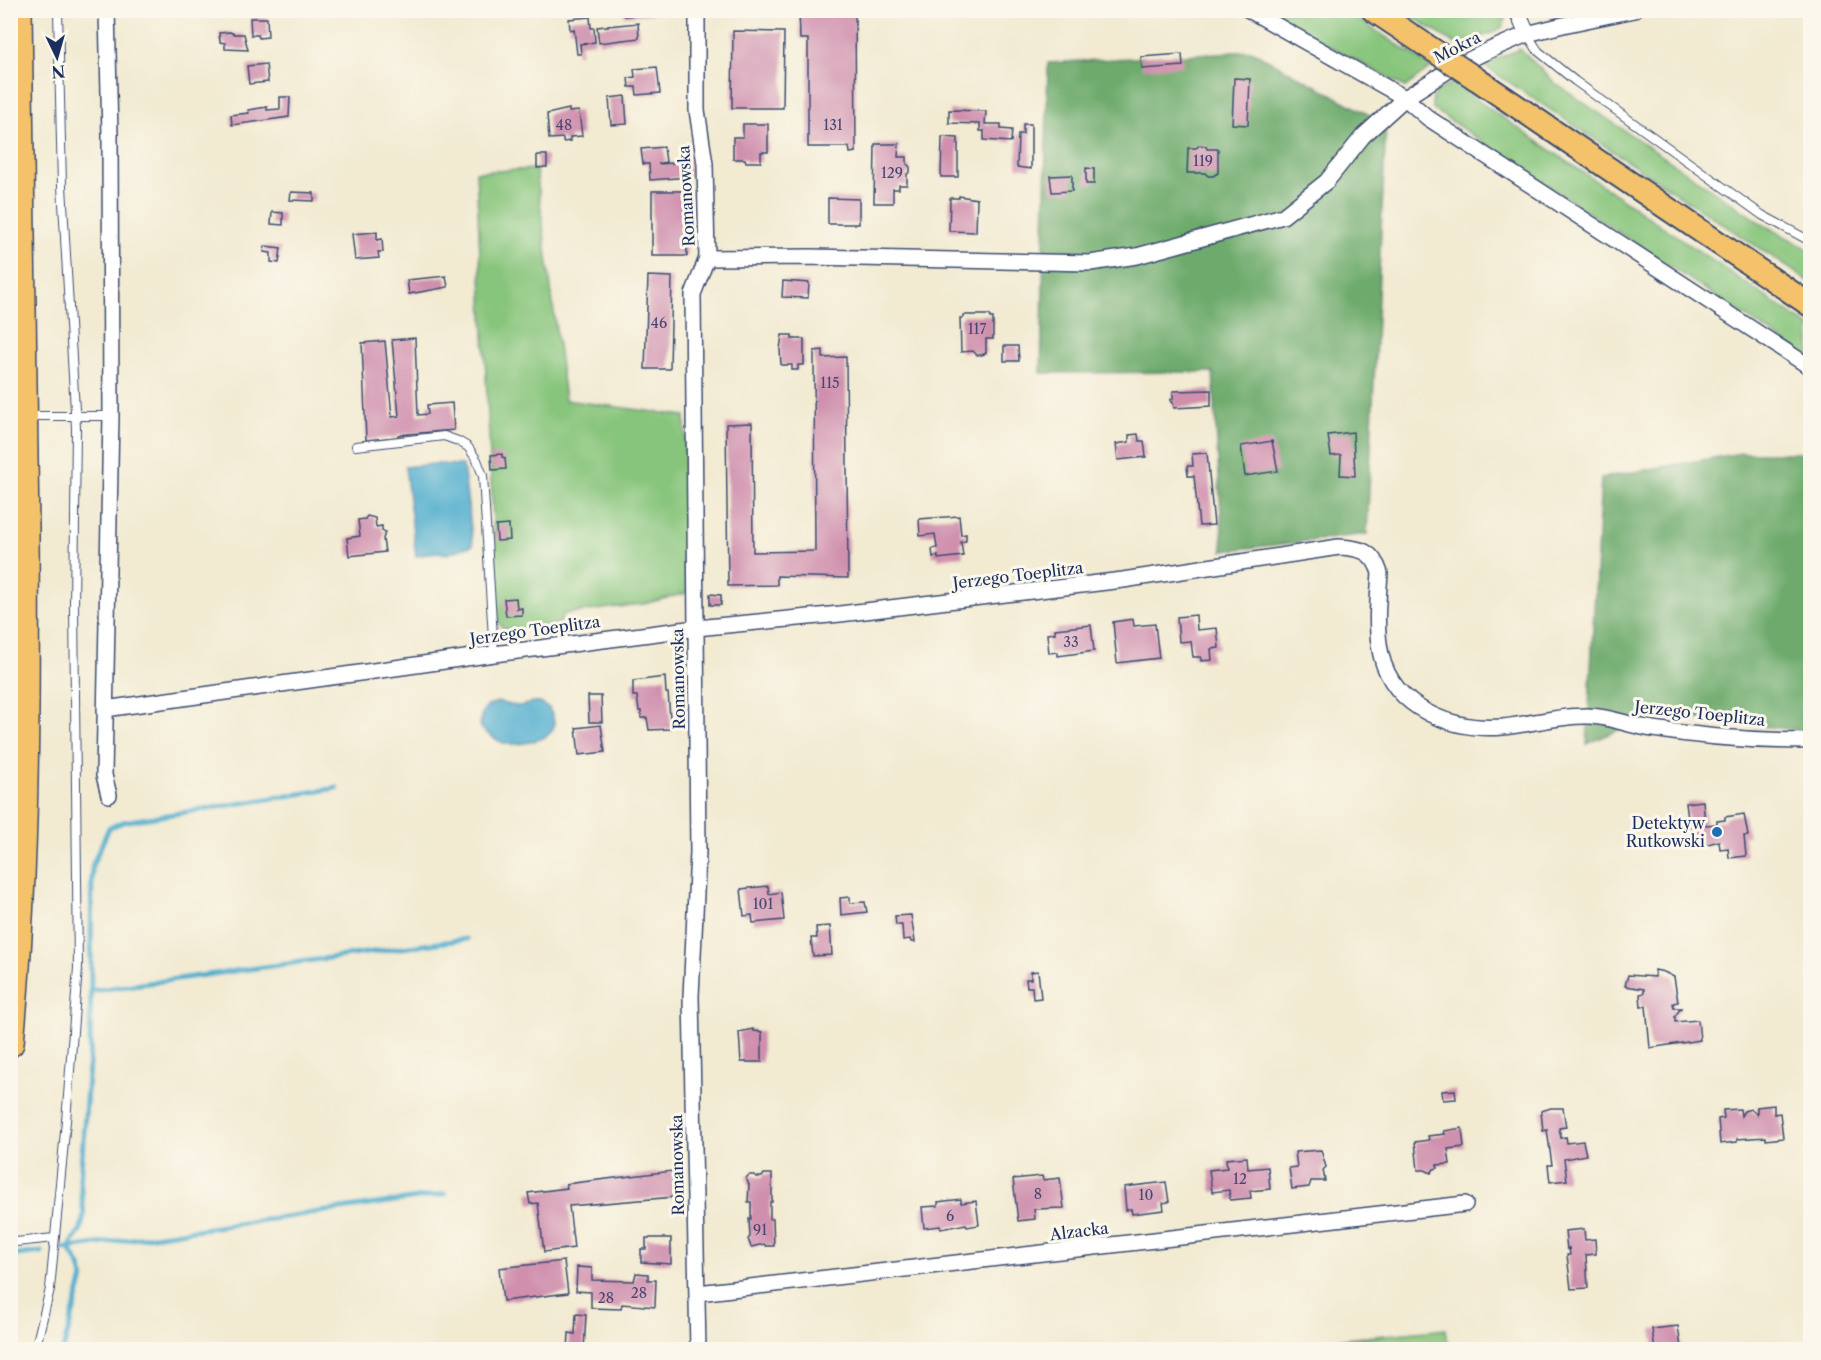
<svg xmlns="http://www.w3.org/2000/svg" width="1821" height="1360" viewBox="0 0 1821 1360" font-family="'Libre Caslon Text',serif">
  <rect width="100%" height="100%" fill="#fbf7ec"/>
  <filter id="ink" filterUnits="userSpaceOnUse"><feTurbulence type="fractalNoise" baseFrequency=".0167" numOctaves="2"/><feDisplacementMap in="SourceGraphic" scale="12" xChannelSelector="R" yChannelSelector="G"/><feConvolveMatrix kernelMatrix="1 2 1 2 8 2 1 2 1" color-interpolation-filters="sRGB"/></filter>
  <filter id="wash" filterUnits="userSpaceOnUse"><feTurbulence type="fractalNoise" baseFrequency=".008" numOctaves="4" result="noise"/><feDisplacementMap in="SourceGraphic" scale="24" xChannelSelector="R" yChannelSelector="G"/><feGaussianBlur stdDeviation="1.35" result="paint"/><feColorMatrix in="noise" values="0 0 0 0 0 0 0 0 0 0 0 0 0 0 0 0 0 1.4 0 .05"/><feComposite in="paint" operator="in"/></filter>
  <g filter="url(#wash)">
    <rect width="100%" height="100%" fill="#f2ead1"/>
    <path fill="#87c57c" stroke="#517a6d" stroke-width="1.5" d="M1504,10L1506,15L1503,27L1492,33L1457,45L1403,11Z
      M1266,11H1346L1432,67L1405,87Z
      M1520,49L1556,84L1764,225L1810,250V282L1483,65Z
      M1452,83L1810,327V359L1433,109C1429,93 1439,90 1452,83Z
      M536,169L565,400L685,416L687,593L643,604L563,614L560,624L503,629L498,621L476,172Z
      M1446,1329L1449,1349H1242Z"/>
    <path fill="#6daa6c" stroke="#446c65" stroke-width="1.5" d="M1252,51L1386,124L1367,534L1223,551L1213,372L1041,373L1048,63Z
      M1741,453H1810V728L1807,731L1654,714L1587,744L1601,478Z"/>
    <path fill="#4fadce" stroke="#356e96" stroke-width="1.5" d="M434,464L463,465L473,545L447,554L438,552L416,556L405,467Z
      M499,702C510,705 521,709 531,702L540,703L549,708C551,713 555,719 554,726C552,741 517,746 504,743C496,741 487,733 480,728C480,713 483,705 499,702Z"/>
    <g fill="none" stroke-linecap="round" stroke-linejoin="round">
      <path stroke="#4fadce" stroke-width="5" d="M90,991L467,939
        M62,1249L445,1194
        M15,1255L42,1252
        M63,1350L83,1278L81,1268L69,1248L81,1229L84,1215L80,1180L90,1051L92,866L109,828L123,822L337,788"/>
    </g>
    <g id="blocks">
      <path fill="#cf8fad" d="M624,10H652V14L624,16Z
        M799,10H855L856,152L850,153L849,147H808V39H800Z
        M590,17L591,28H594L595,42L580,44L581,54H577L574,29L570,30L569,19Z
        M250,18H267L268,37L259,38L258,35H251Z
        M638,23L639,38L599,43L597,27Z
        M733,31L784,32L783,108H732Z
        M230,32L234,34H244L248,50L225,49V43L220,42L219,33Z
        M1182,54L1183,66L1142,69L1141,57Z
        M266,64L268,82L249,84L247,66Z
        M657,67L660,93L637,95L636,87H629L628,78L635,77L634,69Z
        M1234,78L1250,79L1248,125L1232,124Z
        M625,96L627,124L611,125L609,98Z
        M280,97H290L289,117L232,125L231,115L249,113L248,110L267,107V110L280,109Z
        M569,109V112L579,111L582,136L570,137V141L563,142V138L549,139L547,114Z
        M949,110L986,111L985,124H1001V129L1012,130L1011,142L984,140V131H980V124L949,123Z
        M743,124H768V152H761V162H746L745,159H733V137H743Z
        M1023,124H1031V169L1017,167L1018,134H1023Z
        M942,137L958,138V177H941Z
        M875,144H899L898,157H907V164L910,167V172L907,174V185H899V189H893V203H874Z
        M1200,145L1206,146L1207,149H1218V173L1213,176H1208L1205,173H1187L1188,148H1196Z
        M664,147L666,162L658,164L689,162L690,177L650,180L649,164H643L641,149Z
        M537,155H547V167L537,168Z
        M1086,168L1094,169V184H1086Z
        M1072,175V191L1052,192L1050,176Z
        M652,191H687V256H652Z
        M291,192L314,193V201L290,200Z
        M959,196L977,199L976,232L949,231L950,198H959Z
        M828,198L859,199V224H828Z
        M272,212L283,213V225L271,224Z
        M377,232V240L382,239L383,252H378L379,258L355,260L352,234Z
        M265,246L281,248L279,263L271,262V253L264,252Z
        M446,276L448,287L409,294L407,280Z
        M648,276L672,277L670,369H645Z
        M783,281L809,283L808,298L782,297Z
        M963,315H990V318H993V339H986V353L982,355H977L973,351L961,352L960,318H963Z
        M782,335H792V339H804V365H798V370H792V365H781L780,349Z
        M415,338L418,415L428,414L427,405L452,403L454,430L398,435V437L366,440L362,343L385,341L392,417L399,416L392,340Z
        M1004,346H1018L1019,361H1004Z
        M823,350V358L846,357L848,578L777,576V585L728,586L726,424L752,423L753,552L815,551L814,351Z
        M1211,390V406L1174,408L1173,402H1171V399H1173V391Z
        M1353,432L1355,476L1340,475L1341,455L1331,456L1328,435Z
        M1138,434L1139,441H1144L1146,457L1118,460L1116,444L1129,442V435Z
        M1272,441L1278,471L1245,476L1241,446Z
        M1207,453L1214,525L1199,526L1194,476H1188L1187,466H1193L1192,454Z
        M502,454V457L505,458L506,469L492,470L491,455Z
        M367,516L375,518L376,527L382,526V530L385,532L383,539L385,552L349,556L347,538L360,536L358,520L365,519Z
        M959,516L961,535L966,534V541L961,542L963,556L938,559V556L933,557L932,549L937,548L935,534L920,536L919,519Z
        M509,525L510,540L497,541L496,526Z
        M710,594L721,595V605H710Z
        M516,598L517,609L522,608V615L506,616L504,599Z
        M1196,615L1197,630L1217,628L1219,648L1211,649L1212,660L1201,661V657H1193L1191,641L1179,642L1177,617Z
        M1133,619L1134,626L1155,624L1159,658L1117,663L1113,622Z
        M1091,625L1094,651L1058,656V652L1049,653L1047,634L1055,633V629Z
        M665,677L666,693H668L671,729L649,730L647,718H641V711H639L637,696H633V681Z
        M588,696H601L602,722H589Z
        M601,725L605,752L579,755L576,728Z
        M1703,801L1705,825L1717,824V821L1725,820V817L1744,814L1748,836H1744L1746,856L1729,858L1728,848L1720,849L1719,841L1708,844L1688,845L1686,827H1689L1686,803Z
        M768,886L769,894L781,892L784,920L753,923L752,915L744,916L741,889Z
        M850,897V903L865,902L867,912L841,915L840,898Z
        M911,915L915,942H911L910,939L903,940L902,925H896L895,916Z
        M830,926L832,955L813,956L811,938H817L816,927Z
        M1655,970L1664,972L1674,977L1678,1002L1673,1003L1674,1008H1681L1675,1016V1022L1698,1020L1700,1040L1650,1048L1646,1006L1641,1007L1640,994L1644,993V989L1625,986L1628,975L1655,977Z
        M1038,971L1041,998L1033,999L1032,987H1027L1026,979H1031V972Z
        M753,1029L754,1031L762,1032V1062H741L739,1032Z
        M1455,1090L1456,1099L1443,1100L1442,1091Z
        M1774,1105V1114L1780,1113L1783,1138L1766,1140V1137L1737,1139V1142L1720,1144L1718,1119L1724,1118L1723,1110L1740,1109L1741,1116L1744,1111L1751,1109L1757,1115V1107Z
        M1551,1108H1563L1566,1127L1559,1128L1561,1138L1566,1137L1567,1143L1583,1141L1586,1155L1564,1159L1567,1180L1550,1182L1548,1165H1552L1547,1130L1543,1131L1541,1111Z
        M1462,1128L1464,1147L1448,1149L1450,1164L1437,1165L1438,1168L1434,1169L1431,1173L1425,1170H1418L1415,1142L1429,1140L1428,1136L1445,1134L1444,1131Z
        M1321,1150L1326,1167L1323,1170L1325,1181H1311L1309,1187L1292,1189L1289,1168L1297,1167L1295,1152Z
        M1247,1157L1248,1169L1268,1167L1270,1189L1250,1191L1251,1198L1230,1200L1229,1190L1212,1192L1209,1170L1227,1168L1226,1159Z
        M672,1171L675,1197L569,1206L574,1248L544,1252L538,1203L530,1204L528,1193L567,1188L566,1184Z
        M764,1174H772V1202H770V1219H773L774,1246H766L764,1244L751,1247L748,1239L750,1237L749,1219H751V1202H748L749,1185L746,1178L749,1175H754L756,1177H762Z
        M1042,1176L1043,1180L1060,1178L1064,1208L1034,1209L1035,1219L1018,1221L1013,1179Z
        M1166,1182L1169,1202L1163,1203L1164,1210L1132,1214L1131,1209L1126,1210L1124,1187Z
        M961,1199V1203L976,1201L979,1225L967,1227L966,1224L941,1229L940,1226L924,1228L922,1207L938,1206V1202Z
        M1584,1229L1585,1240L1595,1239L1596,1254L1586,1255L1588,1288L1571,1289L1567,1255H1570L1569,1248L1567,1249L1565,1231Z
        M646,1238H671V1264L641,1262V1249H646Z
        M564,1261L568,1293L503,1301L499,1268Z
        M577,1267L592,1268V1280L634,1281L636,1273L648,1274V1280H656L655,1307L622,1304L621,1309L591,1308V1292L576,1291Z
        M576,1314L586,1315L584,1350H568L569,1333L575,1334Z
        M1678,1326L1681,1348L1686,1347L1687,1350H1655L1652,1329Z
        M1522,1345L1523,1350H1491V1348Z"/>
    </g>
  </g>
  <g filter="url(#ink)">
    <use href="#blocks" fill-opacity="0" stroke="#3b4b6f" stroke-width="1.5"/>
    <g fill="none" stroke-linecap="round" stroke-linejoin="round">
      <defs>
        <path id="lane" d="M1527,34L1538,51L1575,81L1762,215L1810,241
          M29,416H111
          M356,446L444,436L458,441L468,447L477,460L483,476L494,654
          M16,1242L54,1238
          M35,1350L50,1289L66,1121L78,968L74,607L76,428L62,186L58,10"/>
        <path id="street" d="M107,10L110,135L111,416L104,775L109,795
          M697,10V110L705,164L707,258L693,294L698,852L691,996L698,1350
          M1249,10L1405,98L1428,118L1810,367
          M1517,10L1527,34
          M707,258L810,257L1090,263L1137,256L1283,216L1327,181L1363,136L1405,98L1449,70L1483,53L1527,34L1563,25L1634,10
          M105,709L494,654L696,628L840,614L1123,580L1339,547C1361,548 1373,551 1380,573C1378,600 1375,628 1381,655C1394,709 1452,731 1503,727C1532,724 1560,715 1589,716C1608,716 1628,725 1647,728C1700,737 1756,741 1810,741
          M698,1293L1465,1204"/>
        <path id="primary" d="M1373,10L1424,44
          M1475,78L1810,305"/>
        <path id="highway" d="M10,1043C26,872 26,701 25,530C23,357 20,184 18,10"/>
      </defs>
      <use href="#lane" stroke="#3b4b6f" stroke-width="10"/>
      <use href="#street" stroke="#3b4b6f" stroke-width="18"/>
      <use href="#primary" stroke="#3b4b6f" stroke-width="26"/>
      <use href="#highway" stroke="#3b4b6f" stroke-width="30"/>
      <use href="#lane" stroke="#fff" stroke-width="8"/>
      <use href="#street" stroke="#fff" stroke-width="15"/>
      <use href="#primary" stroke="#f3c26a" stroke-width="22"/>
      <use href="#highway" stroke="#f3c26a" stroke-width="27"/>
      <defs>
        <path id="primary-bridge" d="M1424,44L1475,78"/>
      </defs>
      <use href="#primary-bridge" stroke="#3b4b6f" stroke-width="26" stroke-linecap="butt"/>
      <use href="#primary-bridge" stroke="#f3c26a" stroke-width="22"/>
    </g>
  </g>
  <circle fill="#1f6fb2" stroke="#fbf7ec" stroke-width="2" cx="1717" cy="832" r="6"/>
  <g text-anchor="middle" stroke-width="6" stroke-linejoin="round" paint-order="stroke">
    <g font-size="14" fill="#484772">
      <text x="564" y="130">48</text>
      <text x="833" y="130">131</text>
      <text x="1203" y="166">119</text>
      <text x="892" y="178">129</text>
      <text x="659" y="328">46</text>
      <text x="977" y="334">117</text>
      <text x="830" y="388">115</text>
      <text x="1071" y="647">33</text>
      <text x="763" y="909">101</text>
      <text x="1240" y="1184">12</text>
      <text x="1038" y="1199">8</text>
      <text x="1146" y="1200">10</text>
      <text x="950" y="1221">6</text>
      <text x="760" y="1235">91</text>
      <text x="639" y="1298">28</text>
      <text x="606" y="1303">28</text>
    </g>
    <g font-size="16" fill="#1b2f5e" stroke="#fbf7ec">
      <text transform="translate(1457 47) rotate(-27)" y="6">Mokra</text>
      <text transform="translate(686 196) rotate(-93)" y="6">Romanowska</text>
      <text transform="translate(1018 575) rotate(-7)" y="6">Jerzego Toeplitza</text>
      <text transform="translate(535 630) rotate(-8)" y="6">Jerzego Toeplitza</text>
      <text transform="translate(678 679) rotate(-91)" y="6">Romanowska</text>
      <text transform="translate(1700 713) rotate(6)" y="6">Jerzego Toeplitza</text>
      <text transform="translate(677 1165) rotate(-91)" y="6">Romanowska</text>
      <text transform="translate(1079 1231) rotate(-7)" y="6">Alzacka</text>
    </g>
    <g font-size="16" fill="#1b2f5e" stroke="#fbf7ec" text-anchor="end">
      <text x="1705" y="829">Detektyw<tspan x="1705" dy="18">Rutkowski</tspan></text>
    </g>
  </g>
  <rect width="1821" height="1360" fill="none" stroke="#fbf7ec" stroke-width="36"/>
  <g transform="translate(57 57) rotate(175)" stroke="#fbf7ec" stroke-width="4.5" paint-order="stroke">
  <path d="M0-4.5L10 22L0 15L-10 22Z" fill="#1b2f5e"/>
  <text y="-9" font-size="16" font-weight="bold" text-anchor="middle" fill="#1b2f5e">N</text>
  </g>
</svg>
